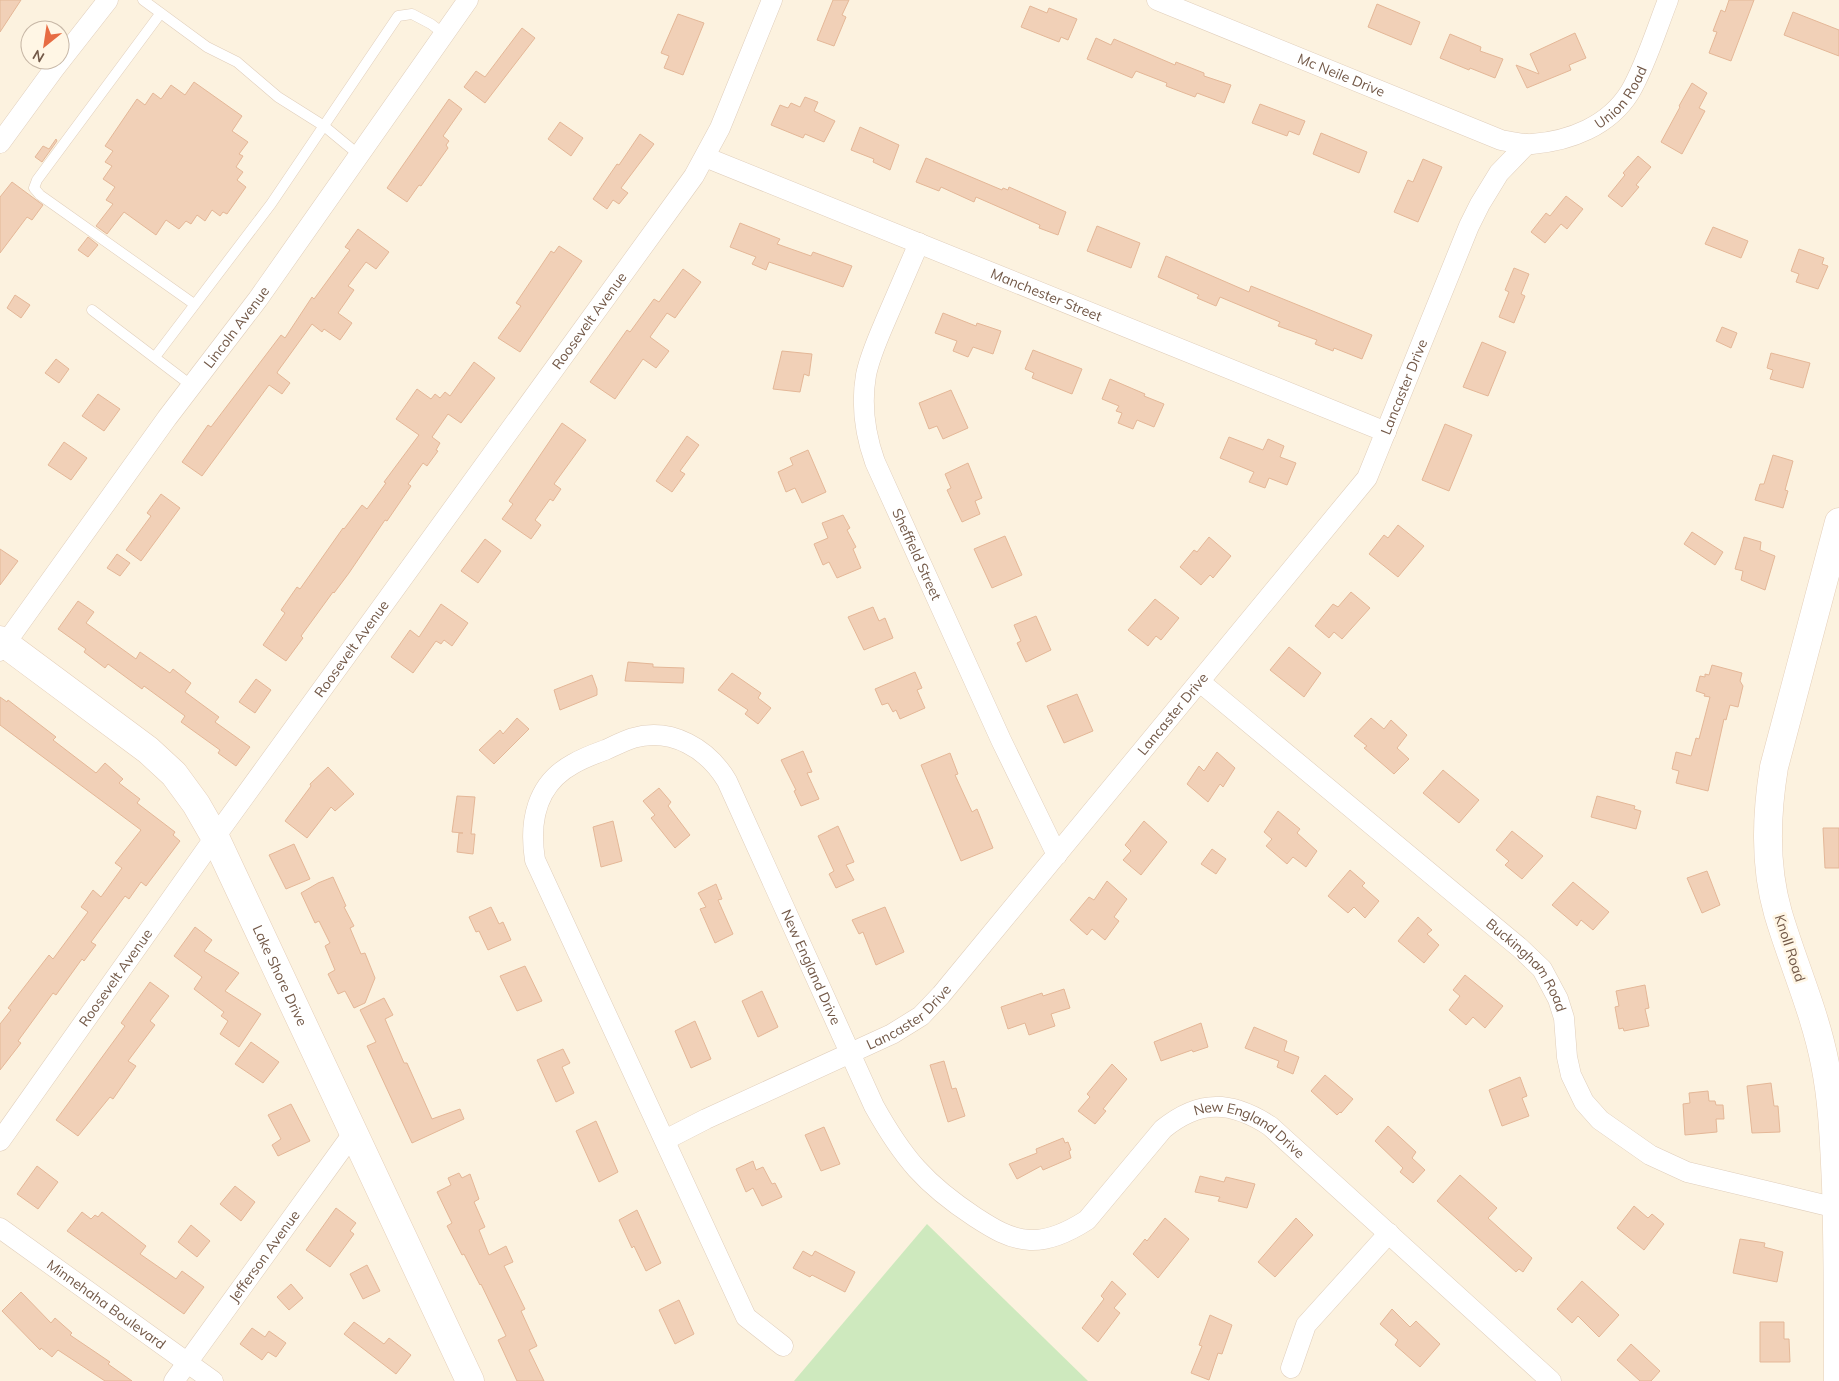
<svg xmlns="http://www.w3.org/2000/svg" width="1839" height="1381" viewBox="0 0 1839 1381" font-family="Mulish,sans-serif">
  <rect width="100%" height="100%" fill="#fcf2df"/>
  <path fill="#cee9be" d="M927,1224L1088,1381H794Z"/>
  <path fill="#f1d0b7" stroke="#e4b797" d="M0,0H21L0,32Z
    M833,0H849L842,15L846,17L834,46L817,40Z
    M1729,0H1754L1731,61L1709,53L1717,32L1713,31L1721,10L1725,12Z
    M1377,4L1420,22L1411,45L1368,27Z
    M1030,6L1047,13L1049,8L1077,19L1068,40L1061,37L1059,42L1021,27Z
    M1793,12L1839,30V56L1784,35Z
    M678,14L704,23L683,75L664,68L669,56L661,53Z
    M522,28L535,38L485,103L464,87L476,71L485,77Z
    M1575,33L1586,58L1569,65L1571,70L1527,88L1516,65L1539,74L1530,54Z
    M1450,34L1481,47L1480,51L1503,59L1495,78L1470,68L1469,70L1440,58Z
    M1096,38L1111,45L1114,39L1175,65L1176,62L1204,73V76L1231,85L1224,103L1197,93L1195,97L1166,86L1167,83L1136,71L1132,78L1087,59Z
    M194,82L242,116L232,131L248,142L239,154L243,156L236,167L243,172L237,180L246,187L227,214L223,212L220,216L212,210L205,221L197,215L191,224L186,221L179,229L166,220L156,235L124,212L107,234L96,226L113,204L106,200L115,187L103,179L112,166L105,162L113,151L105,146L137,99L145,105L153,93L161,99L171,85L185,95Z
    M1692,83L1707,93L1699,108L1705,111L1682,154L1661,142L1680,107L1679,106Z
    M805,97L818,102L814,111L835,121L824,142L805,134L803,138L771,125L780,105L788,108L791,103L800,107Z
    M449,99L462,109L443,136L449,141L446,145L448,148L421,186L419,185L407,202L387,188Z
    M1260,104L1305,121L1299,135L1289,131L1287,136L1252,123Z
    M560,122L583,138L571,156L548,139Z
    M860,127L899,145L890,170L873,162L874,159L851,150Z
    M1321,133L1367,152L1359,173L1313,154Z
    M640,134L654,144L621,188L628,193L619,204L613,200L607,209L593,199L617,164L619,165Z
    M56,139L57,141L42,162L35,157L43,146L49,149Z
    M1638,156L1651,167L1636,185L1639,187L1622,207L1608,196L1625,175L1623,173Z
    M926,158L1002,190L1003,188L1008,190L1009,187L1066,212L1058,235L1039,228L1040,225L976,197L974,202L941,187L939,191L916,182Z
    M1423,159L1442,167L1418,222L1394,212L1408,180L1413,182Z
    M12,182L43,205L32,220L27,217L0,253V197Z
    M1566,196L1583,209L1567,229L1561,224L1545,243L1531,232L1546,213L1550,216Z
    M740,223L780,239L777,244L811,256L813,252L852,266L843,287L769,262L766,270L752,264L756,257L730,247Z
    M1097,226L1140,243L1131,268L1087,251Z
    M1713,227L1748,241L1741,258L1705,244Z
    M358,229L389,252L376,269L366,262L348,286L354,290L338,313L352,323L340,340L324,329L322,332L312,324L278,371L277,373L290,383L282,394L269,385L202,476L182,462L208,425L211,427L281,335L285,338L312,297L314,299L350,250L345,247Z
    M88,237L98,245L88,257L78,250Z
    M559,246L582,261L520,352L498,338L521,306L516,303L539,269L551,251L554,253Z
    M1799,249L1824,258L1822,264L1828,266L1818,289L1796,282L1799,274L1791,271Z
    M1166,256L1249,292L1251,286L1372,335L1362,359L1334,348L1333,351L1315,344L1317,340L1278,326L1280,322L1220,297L1216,306L1197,298L1199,295L1158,277Z
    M1514,268L1529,274L1521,294L1525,296L1514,323L1499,317L1509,292L1505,290Z
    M683,269L701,282L675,318L667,313L650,337L669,351L656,368L643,359L615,399L590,382L627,330L630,332L654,299L659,302Z
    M15,295L30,305L21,318L7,308Z
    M943,313L976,326L977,323L1001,331L993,354L973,347L968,357L953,351L957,341L935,333Z
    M1722,327L1737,333L1731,348L1716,341Z
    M1482,342L1506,352L1488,396L1463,387Z
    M1033,350L1082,369L1072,394L1032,378L1034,373L1025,369Z
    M782,351L812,354L809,376L804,374L800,392L773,389Z
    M1771,353L1810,363L1803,388L1770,379L1773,370L1767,368Z
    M56,359L69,369L59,383L45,373Z
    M474,362L495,378L461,423L448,414L432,437L440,443L436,450L438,451L427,466L423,463L408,484L411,486L387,521L385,520L349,573L334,593L333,592L301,636L303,638L286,661L263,645L285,613L281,610L297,587L300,589L343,528L344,529L362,505L367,509L386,483L384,482L419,435L396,419L417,389L431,399L435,394L440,398L445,392L450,396Z
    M1110,379L1145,394L1144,396L1164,404L1154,427L1137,420L1133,429L1118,423L1122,413L1116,411L1119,406L1102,399Z
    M951,390L968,428L943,439L937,426L929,429L919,403Z
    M98,394L120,409L104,431L82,416Z
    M562,423L586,440L554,484L561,489L553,501L550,499L535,520L541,525L531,539L502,519L513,504L509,501Z
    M1445,424L1472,435L1449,491L1422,480Z
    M687,436L699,445L680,471L685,474L672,492L656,481Z
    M1229,437L1263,450L1268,439L1284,446L1280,457L1296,463L1287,485L1269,478L1265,488L1249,482L1254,472L1220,458Z
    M64,442L87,458L71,480L48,465Z
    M808,450L826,492L802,503L795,488L786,492L778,472L793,465L790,458Z
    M1773,455L1793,461L1785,490L1788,491L1783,508L1755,500L1760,484H1764Z
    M968,463L982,498L975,501L980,514L962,522L947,490L951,488L945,474Z
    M161,494L180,508L141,561L126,550L151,516L147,513Z
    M843,515L850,528L847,530L856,547L853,549L861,568L837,578L829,562L823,565L814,544L828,538L822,523Z
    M1398,525L1424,546L1398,577L1369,554L1384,535L1388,538Z
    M1692,532L1723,552L1715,565L1684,544Z
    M1005,536L1022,575L992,588L974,549Z
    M1209,537L1231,556L1213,578L1210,575L1201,585L1180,567L1194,550L1197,552Z
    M1744,537L1761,542L1760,550L1775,556L1765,590L1741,580L1743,571L1735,569Z
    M485,539L501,551L478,583L461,571Z
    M0,549L18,561L0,585Z
    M117,554L130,563L120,576L107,568Z
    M1351,592L1370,608L1342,639L1334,632L1329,638L1315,626L1333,604L1338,607Z
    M1155,599L1179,618L1161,640L1156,636L1148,646L1128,630Z
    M78,601L94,612L86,623L136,659L140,652L170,673L173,669L191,683L185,692L219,717L215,722L250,747L236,766L218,753L220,750L181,722L185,716L144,686L142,689L108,664L105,668L84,652L86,649L58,629Z
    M441,604L468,623L452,646L444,640L441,644L436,641L413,673L391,657L410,630L419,637Z
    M873,607L879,621L885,618L893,638L864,650L848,617Z
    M1036,616L1051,650L1026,662L1017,643L1021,641L1014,625Z
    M1289,647L1321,673L1304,697L1270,670Z
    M628,662L653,664V667L684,668L683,683L625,681Z
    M1712,665L1742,673L1740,681L1743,686L1738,707L1730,705L1726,720L1724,719L1708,791L1676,783L1679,771L1672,769L1676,752L1691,756L1696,738L1699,739L1710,697L1704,696L1705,694L1696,691L1700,676L1705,677V674L1709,675Z
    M915,672L922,688L917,690L925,708L900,719L896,710L893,712L888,703L882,705L875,689Z
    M732,673L761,693L758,698L771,708L758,724L745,714L748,710L718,690Z
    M592,675L597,689V695L560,710L554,690Z
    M256,679L271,690L255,713L239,702Z
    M1077,694L1093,731L1064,743L1047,706Z
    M0,697L7,702L8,700L56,737L53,740L96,773L105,763L123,779L119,783L140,799L137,803L175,832L173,835L180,841L146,886L141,882L129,899L125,896L91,942L96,945L84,961L82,959L56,995L53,993L18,1041L21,1043L0,1070V1024L11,1010L8,1008L49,955L53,959L88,912L81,907L93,890L101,897L122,868L115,863L141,830L0,725Z
    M517,718L529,729L494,764L479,750L500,730L503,734Z
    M1371,718L1384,729L1391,720L1407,735L1397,748L1409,759L1394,774L1364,748L1367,746L1354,736Z
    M803,751L812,772L807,773L819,799L801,806L794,791L796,790L781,760Z
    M1217,752L1235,768L1223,787L1220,784L1208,802L1187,784L1199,766L1204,771Z
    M950,753L958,774L955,775L972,812L977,809L993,848L961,861L921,765Z
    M328,767L354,794L335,811L331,807L307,838L285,821L311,786L310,784Z
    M1443,770L1479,800L1459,823L1423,793Z
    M659,788L671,802L668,806L690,835L675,848L651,818L655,815L643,801Z
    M457,796L475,797L471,834H475L473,854L457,852L459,833H463L452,832Z
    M1597,796L1635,806L1634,809L1641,811L1636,829L1591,817Z
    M1278,811L1300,829L1297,833L1317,851L1306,867L1293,857L1287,864L1266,846L1272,839L1264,832Z
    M613,821L622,861L601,867L593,827Z
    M1144,821L1167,842L1141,875L1123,860L1131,851L1125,845Z
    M838,826L854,862L846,865L854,880L836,888L829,874L834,871L818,836Z
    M1823,828H1839V868H1825Z
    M1512,831L1543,856L1522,879L1505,865L1509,861L1496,850Z
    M294,844L310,879L286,889L269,855Z
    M1212,849L1226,859L1216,874L1201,864Z
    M1350,870L1365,883L1362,886L1379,901L1365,918L1354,907L1348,913L1328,896Z
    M1707,871L1720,905L1702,913L1687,878Z
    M333,877L346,906L344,907L354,926L350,928L361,954L365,953L375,978L365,1003L354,1008L345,991L338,994L328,974L335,970L325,946L330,943L319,921L315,923L301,893L318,883Z
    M1107,881L1127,899L1114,917L1119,921L1105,940L1092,929L1087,935L1070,920L1089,897L1094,900Z
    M1573,882L1609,912L1593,930L1581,920L1577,926L1552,905Z
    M716,884L722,899L718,900L733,934L715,943L700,909L706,907L698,893Z
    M491,907L499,924L503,922L511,940L488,950L479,931L476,932L469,917Z
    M885,907L904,952L876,965L863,932L859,934L852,920Z
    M1418,917L1432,930L1427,934L1439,945L1424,963L1398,941Z
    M195,927L212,940L204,951L239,973L225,991L261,1014L239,1047L220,1034L228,1021L221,1016L224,1012L194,989L202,977L174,956Z
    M525,966L542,1001L517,1011L500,976Z
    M1465,975L1503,1006L1485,1028L1473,1017L1466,1025L1449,1010L1460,996L1453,990Z
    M150,982L169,996L150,1021L155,1025L128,1061L136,1066L113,1099L110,1097L78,1136L56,1120L119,1034L125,1026L121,1023Z
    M1645,985L1649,1008L1645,1009L1649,1026L1624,1031L1623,1028L1619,1029L1615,1007L1619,1006L1616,991Z
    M1064,989L1070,1008L1051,1014L1055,1026L1029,1035L1025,1023L1008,1029L1001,1007L1042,993L1043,996Z
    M762,991L778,1027L758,1037L742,1001Z
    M384,998L393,1015L385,1019L404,1063H407L432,1119L460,1109L464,1119L412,1143L367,1046L376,1042L360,1010Z
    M695,1021L711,1059L691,1068L675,1031Z
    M1201,1023L1208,1047L1193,1052L1192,1050L1161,1061L1154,1042Z
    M1254,1027L1287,1041L1284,1051L1299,1057L1293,1074L1277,1067L1279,1061L1245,1048Z
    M251,1042L279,1062L263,1083L235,1064Z
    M563,1049L570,1063L562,1067L574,1093L556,1102L537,1060Z
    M944,1061L952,1089L956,1088L965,1116L948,1122L930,1065Z
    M1112,1064L1127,1079L1103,1109L1106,1111L1095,1124L1078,1111L1090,1097L1087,1094Z
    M1325,1075L1353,1099L1341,1113L1340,1112L1337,1115L1311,1091Z
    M1520,1077L1527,1096L1522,1098L1529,1116L1502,1126L1489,1090Z
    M1771,1083L1774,1106H1778L1780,1132L1752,1133L1747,1086Z
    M1708,1091L1709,1101H1715L1716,1105H1723L1724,1119H1716L1717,1132L1685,1135L1683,1104L1690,1103L1689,1093Z
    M291,1104L310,1141L278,1156L272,1145L281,1139L268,1115Z
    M596,1121L618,1172L599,1182L576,1131Z
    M1388,1126L1416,1152L1412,1158L1425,1170L1413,1183L1400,1172L1403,1168L1375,1141Z
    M824,1127L840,1164L821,1171L805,1135Z
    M1063,1138L1065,1143L1068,1142L1071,1150L1069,1151L1071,1158L1043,1170L1041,1166L1017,1179L1009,1164L1037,1153L1036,1149Z
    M753,1161L756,1170L763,1167L772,1184L775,1183L782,1197L762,1206L753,1188L746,1192L736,1169Z
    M37,1166L58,1182L38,1209L17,1194Z
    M459,1173L462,1178L470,1174L479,1199L474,1202L485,1227L479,1230L489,1255L506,1246L513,1262L504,1266L525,1309L521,1311L537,1346L529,1350L544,1381H517L498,1340L506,1336L481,1284L480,1285L464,1254L462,1255L447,1226L452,1223L437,1192L451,1185L448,1178Z
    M1460,1175L1497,1208L1488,1218L1532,1258L1523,1272L1519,1269L1516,1272L1437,1201Z
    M1200,1176L1224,1182L1226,1177L1255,1184L1247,1208L1218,1201L1220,1197L1195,1192Z
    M235,1186L255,1202L241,1221L220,1204Z
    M1634,1206L1648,1218L1652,1214L1664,1224L1644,1250L1617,1228Z
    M336,1208L356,1223L350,1231L354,1234L330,1267L306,1250Z
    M637,1210L661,1263L646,1271L634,1246L632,1248L619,1220Z
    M82,1212L91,1219L95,1215L98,1217L102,1212L146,1246L140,1254L176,1279L182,1271L204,1287L184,1314L67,1231Z
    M1165,1218L1189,1239L1158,1278L1133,1254L1145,1239L1147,1241Z
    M1296,1218L1313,1235L1275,1277L1258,1262Z
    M191,1225L210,1241L197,1257L178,1242Z
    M1740,1239L1765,1243L1764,1247L1783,1252L1777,1282L1733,1273Z
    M803,1251L812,1256L815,1251L855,1272L845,1292L812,1275L810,1277L793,1268Z
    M367,1265L380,1291L363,1299L350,1274Z
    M1112,1281L1126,1294L1114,1308L1120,1313L1098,1342L1082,1328L1104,1299L1101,1296Z
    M1582,1281L1619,1315L1599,1337L1578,1316L1572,1323L1557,1309Z
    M291,1284L303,1298L289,1310L277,1297Z
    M21,1292L51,1323L55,1318L72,1333L70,1335L110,1362L108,1364L132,1381H105L58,1350L52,1357L41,1348L40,1350L2,1311Z
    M679,1300L694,1334L675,1344L659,1310Z
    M1392,1309L1410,1327L1416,1321L1440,1344L1420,1367L1395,1345L1398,1340L1380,1324Z
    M1210,1315L1232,1325L1222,1354L1218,1353L1209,1380L1191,1373L1202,1346L1199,1345Z
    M354,1322L384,1344L389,1338L411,1355L396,1374L344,1334Z
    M1760,1322H1784V1339H1789L1790,1362H1760Z
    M252,1328L265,1337L269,1331L286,1343L276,1357L268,1352L262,1360L240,1344Z
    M1631,1344L1660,1371L1651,1381H1640L1617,1360Z"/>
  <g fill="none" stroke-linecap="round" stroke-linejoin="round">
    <defs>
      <path id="lane" d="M143,0L207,47L237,62L278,97L324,126L359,155
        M160,14L37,180L34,188L40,195L194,304
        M92,310L192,386
        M155,357L271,204L398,16L412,14L431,24L444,34"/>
      <g id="street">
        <path id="s1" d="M1157,0L1501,140C1511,142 1522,145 1532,144C1570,141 1609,126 1630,92C1645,67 1657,28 1668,0"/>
        <path d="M0,143L54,69L108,0"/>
        <path id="s2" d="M705,157L1386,432"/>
        <path id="s3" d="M919,243C908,268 898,292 887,317C879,336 870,355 866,375C861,404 865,434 875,462L1001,740L1057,855"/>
        <path id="s4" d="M0,651L167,418L258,299L468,0"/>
        <path id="s5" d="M1200,682L1520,948L1542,969L1558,999L1564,1018L1567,1057L1571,1075L1584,1102L1600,1120L1650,1155L1687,1172L1837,1208"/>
        <path id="s6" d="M665,1140L706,1119L892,1034L921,1016L941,995L1367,478L1469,226L1480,204L1499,173L1527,144"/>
        <path id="s7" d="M0,1141L215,837L694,176L720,128L772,0"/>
        <path id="s8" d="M0,1228L213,1381"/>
        <path id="s9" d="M783,1346L746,1317L535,860C529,822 536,784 573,764C583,758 594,754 605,750C614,746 624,741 633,738C672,727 708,749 727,781L874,1106C903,1158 925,1184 975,1217C992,1228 1009,1239 1030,1240C1050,1241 1070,1231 1087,1220L1163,1129C1200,1099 1231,1101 1270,1126L1551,1381"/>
        <path d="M1291,1368L1306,1325L1389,1233"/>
        <path id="s10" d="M174,1381L354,1132"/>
      </g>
      <g id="secondary">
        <path id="s11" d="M0,640L148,750L174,774L196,804L215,837L470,1381"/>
        <path d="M1838,1381C1838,1315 1838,1250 1836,1185C1834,1144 1833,1104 1825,1064C1815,1012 1793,964 1778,913C1764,865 1766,816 1774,767L1839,522"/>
      </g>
    </defs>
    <use href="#lane" stroke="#e0cebb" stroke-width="11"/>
    <use href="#street" stroke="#e0cebb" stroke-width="21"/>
    <use href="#secondary" stroke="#e5cfb9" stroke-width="29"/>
    <use href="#lane" stroke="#fff" stroke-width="10"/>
    <use href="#street" stroke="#fff" stroke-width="20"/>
    <use href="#secondary" stroke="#fff" stroke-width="28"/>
  </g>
  <g text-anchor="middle" stroke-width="5" stroke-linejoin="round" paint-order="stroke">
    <g font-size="14" fill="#725847" stroke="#fff6e5">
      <text dy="5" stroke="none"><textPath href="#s1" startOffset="199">Mc Neile Drive</textPath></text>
      <text dy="5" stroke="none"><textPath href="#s1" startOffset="508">Union Road</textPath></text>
      <text dy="5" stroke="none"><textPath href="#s2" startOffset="368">Manchester Street</textPath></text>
      <text dy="5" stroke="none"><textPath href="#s7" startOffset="1010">Roosevelt Avenue</textPath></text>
      <text dy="5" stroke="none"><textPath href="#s4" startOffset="401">Lincoln Avenue</textPath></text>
      <text dy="5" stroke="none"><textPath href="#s6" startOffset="1082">Lancaster Drive</textPath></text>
      <text dy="5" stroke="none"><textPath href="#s3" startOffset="332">Sheffield Street</textPath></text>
      <text dy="5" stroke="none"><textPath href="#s7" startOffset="605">Roosevelt Avenue</textPath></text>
      <text dy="5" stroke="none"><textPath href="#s6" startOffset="678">Lancaster Drive</textPath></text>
      <text transform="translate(1790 948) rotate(72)" y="5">Knoll Road</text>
      <text dy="5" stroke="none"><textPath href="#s9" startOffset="1042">New England Drive</textPath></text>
      <text dy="5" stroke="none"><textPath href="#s5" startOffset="434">Buckingham Road</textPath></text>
      <text dy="5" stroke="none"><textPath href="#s11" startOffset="448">Lake Shore Drive</textPath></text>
      <text dy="5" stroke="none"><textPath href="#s7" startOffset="200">Roosevelt Avenue</textPath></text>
      <text dy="5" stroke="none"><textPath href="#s6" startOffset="274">Lancaster Drive</textPath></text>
      <text dy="5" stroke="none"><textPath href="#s9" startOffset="1685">New England Drive</textPath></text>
      <text dy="5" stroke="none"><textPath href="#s10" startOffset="154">Jefferson Avenue</textPath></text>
      <text dy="5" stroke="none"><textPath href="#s8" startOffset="131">Minnehaha Boulevard</textPath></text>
    </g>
  </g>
  <g transform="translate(45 45) rotate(210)"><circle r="24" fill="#fff6e5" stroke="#c7b7a6"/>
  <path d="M0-4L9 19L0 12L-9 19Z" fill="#e76c43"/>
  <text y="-8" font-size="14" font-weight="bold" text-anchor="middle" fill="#725847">N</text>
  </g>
</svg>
